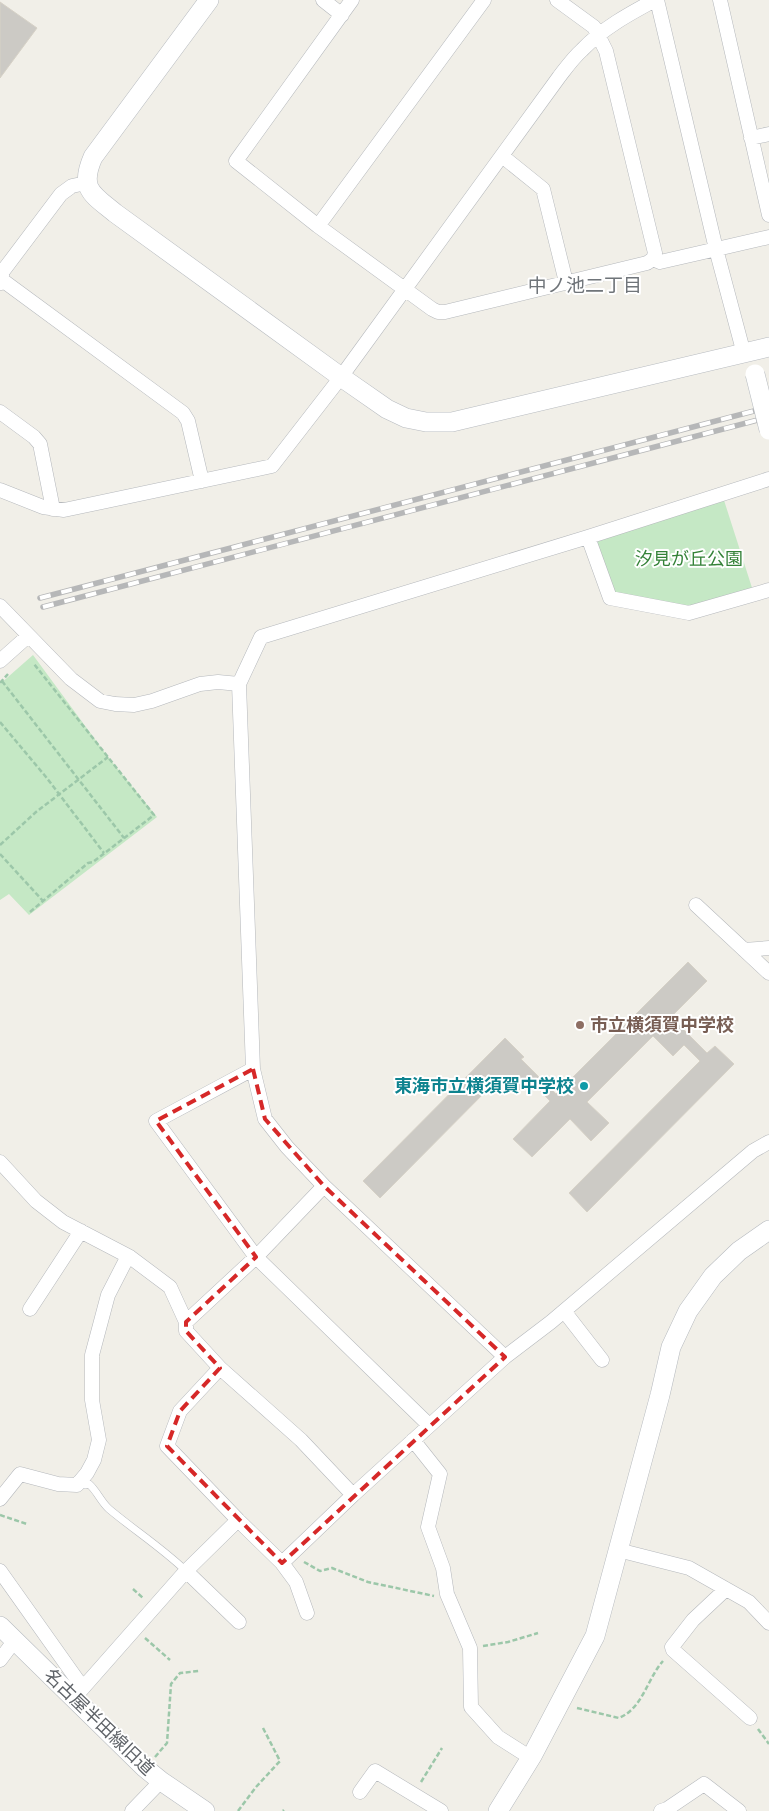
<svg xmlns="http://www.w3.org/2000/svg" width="769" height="1811" viewBox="0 0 769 1811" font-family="'PT Sans','Noto Sans JP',sans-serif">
  <rect width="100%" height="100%" fill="#f1efe8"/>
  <path fill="#c5e8c5" d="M722,494L754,594L689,613L610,598L588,537Z
    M33,655L108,757L157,817L29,915L9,894L0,900V684Z"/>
  <path fill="#cccac5" stroke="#d6d1c6" d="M0,2L37,28L0,78Z
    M688,962L707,981L671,1017L707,1053L715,1046L734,1064L587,1212L569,1193L700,1061L684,1045L673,1056L653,1036L587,1102L609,1123L591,1141L570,1119L532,1157L513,1139L550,1101L529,1079L517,1092L501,1076L380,1198L363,1181L505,1038L524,1057L521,1059L556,1094Z"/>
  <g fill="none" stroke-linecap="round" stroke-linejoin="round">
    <defs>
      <path id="lane" d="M81,1480L85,1485L89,1484C97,1491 101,1502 109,1509C134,1530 162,1548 186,1571"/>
      <path id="street" d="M323,0L342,15
        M352,0L236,161L318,226L432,309L438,312H445L647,263L653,259L660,262L769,237
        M557,0L594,27L606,51L655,253L653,259
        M657,0L716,249L744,354
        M720,0L769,215
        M751,138L769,134
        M502,156L543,189L566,282
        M318,226L484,0
        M0,283L3,271L61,194L72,186L86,183
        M1,283L5,282L9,285L183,413L188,421L202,481
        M0,412L34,437L40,444L53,509
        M0,490L43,507L64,510L272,466L341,377L559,77C566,68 573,58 582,50C603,28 629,14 655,0
        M588,537L610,598L689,613L769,590
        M0,606L71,679L100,701L115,704L134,705L152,701L200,684L218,682L239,684
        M0,661L28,636
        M696,905L769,973
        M744,950L769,948
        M253,1069L156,1121L256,1257L429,1425
        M0,1162L36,1201L63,1222L130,1257L170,1287L186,1322V1331L220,1368L301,1440L353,1495
        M30,1309L81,1231
        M564,1311L602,1360
        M186,1322L256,1257L324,1186
        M505,1357L324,1186L287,1147L265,1119L253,1069L239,684L261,637L588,537L769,479
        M220,1368L180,1411L167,1446L238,1520L282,1563L353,1495L505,1357L551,1322L753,1151L769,1142
        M413,1440L440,1474L428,1527L443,1568L447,1594L470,1648L471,1707L498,1737L531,1758
        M0,1499L20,1474L58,1484L77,1485L87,1473L94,1460L99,1440L92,1400V1355L108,1295L128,1256
        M618,1550L689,1568L749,1602L769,1623
        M282,1563L296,1582L307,1613
        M0,1571L83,1688
        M186,1571L239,1622
        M726,1589L693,1620L672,1647L673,1650L750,1718
        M0,1660L15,1640
        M74,1698L186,1571L238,1520
        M360,1792L375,1771L441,1811
        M132,1811L161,1781
        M661,1811L667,1809L704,1784L739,1811"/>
      <path id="secondary" d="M209,0L93,157C79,189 92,194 115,213L341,377L387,409L406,418L426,422H452L769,347
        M0,1626L145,1768L161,1781L205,1811
        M498,1811L532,1756L595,1636L660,1395L671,1347L688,1311L713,1276L739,1251L769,1230"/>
    </defs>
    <use href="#lane" stroke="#b5b8bc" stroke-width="8"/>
    <use href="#street" stroke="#b5b8bc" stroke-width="15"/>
    <use href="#secondary" stroke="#b6babf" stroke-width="20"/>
    <path stroke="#9cc7a9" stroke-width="2.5" stroke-dasharray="5 2.5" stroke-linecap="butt" d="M2,681L124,838
      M0,683L8,674
      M0,722L46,777L104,853
      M0,845L36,812L108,757
      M0,854L43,901
      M30,912L88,863L93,862L154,815L34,664
      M0,1515L27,1524
      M304,1562L320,1571L332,1568L368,1582L434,1596
      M133,1589L143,1598
      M145,1638L170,1660
      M483,1646L508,1642L538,1633
      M577,1708L619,1718C643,1708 647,1679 663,1661
      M758,1729L769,1744
      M155,1757L167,1743L171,1684L180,1673L199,1671
      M421,1782L442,1748
      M238,1811L256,1787L280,1761L263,1728
      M283,1811L284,1810"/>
    <use href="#lane" stroke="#fff" stroke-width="7"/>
    <use href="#street" stroke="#fff" stroke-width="14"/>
    <use href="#secondary" stroke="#fff" stroke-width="19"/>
    <defs>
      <path id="rail" d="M40,598L769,407
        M43,607L769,417"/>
    </defs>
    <use href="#rail" stroke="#b6b7b8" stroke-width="5.5"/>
    <use href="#rail" stroke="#fff" stroke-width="4" stroke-dasharray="11" stroke-linecap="butt"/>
    <defs>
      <path id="secondary-bridge" d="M755,374L769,430"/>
    </defs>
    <use href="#secondary-bridge" stroke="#b6babf" stroke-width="20" stroke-linecap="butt"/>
    <use href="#secondary-bridge" stroke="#fff" stroke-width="19"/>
  </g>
  <path fill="none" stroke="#d62828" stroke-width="4" stroke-dasharray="10 6" stroke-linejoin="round" d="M253,1069L265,1119L324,1186L505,1357L282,1563L167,1446L180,1411L220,1368L186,1331V1322L256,1257L156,1121Z"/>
  <circle fill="#8d6e63" stroke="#fff" stroke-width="2" cx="580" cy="1025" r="5"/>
  <circle fill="#0f9aa8" stroke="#fff" stroke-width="2" cx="584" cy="1086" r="5"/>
  <g text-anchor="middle" stroke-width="4" stroke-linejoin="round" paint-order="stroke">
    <g font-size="18" fill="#348238" stroke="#fff">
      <text x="689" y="565">汐見が丘公園</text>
    </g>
    <g font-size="18" font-weight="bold" fill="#785e54" stroke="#fff" text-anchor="start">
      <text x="590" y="1031">市立横須賀中学校</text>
    </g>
    <g font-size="18" font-weight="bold" fill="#0d838f" stroke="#fff" text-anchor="end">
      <text x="574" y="1092">東海市立横須賀中学校</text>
    </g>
    <g font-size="18" fill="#5f6368" stroke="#fff">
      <text transform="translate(99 1722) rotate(44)" y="6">名古屋半田線旧道</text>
    </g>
    <g font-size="19" fill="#70757a" stroke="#fff">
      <text x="585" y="292">中ノ池二丁目</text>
    </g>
  </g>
</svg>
